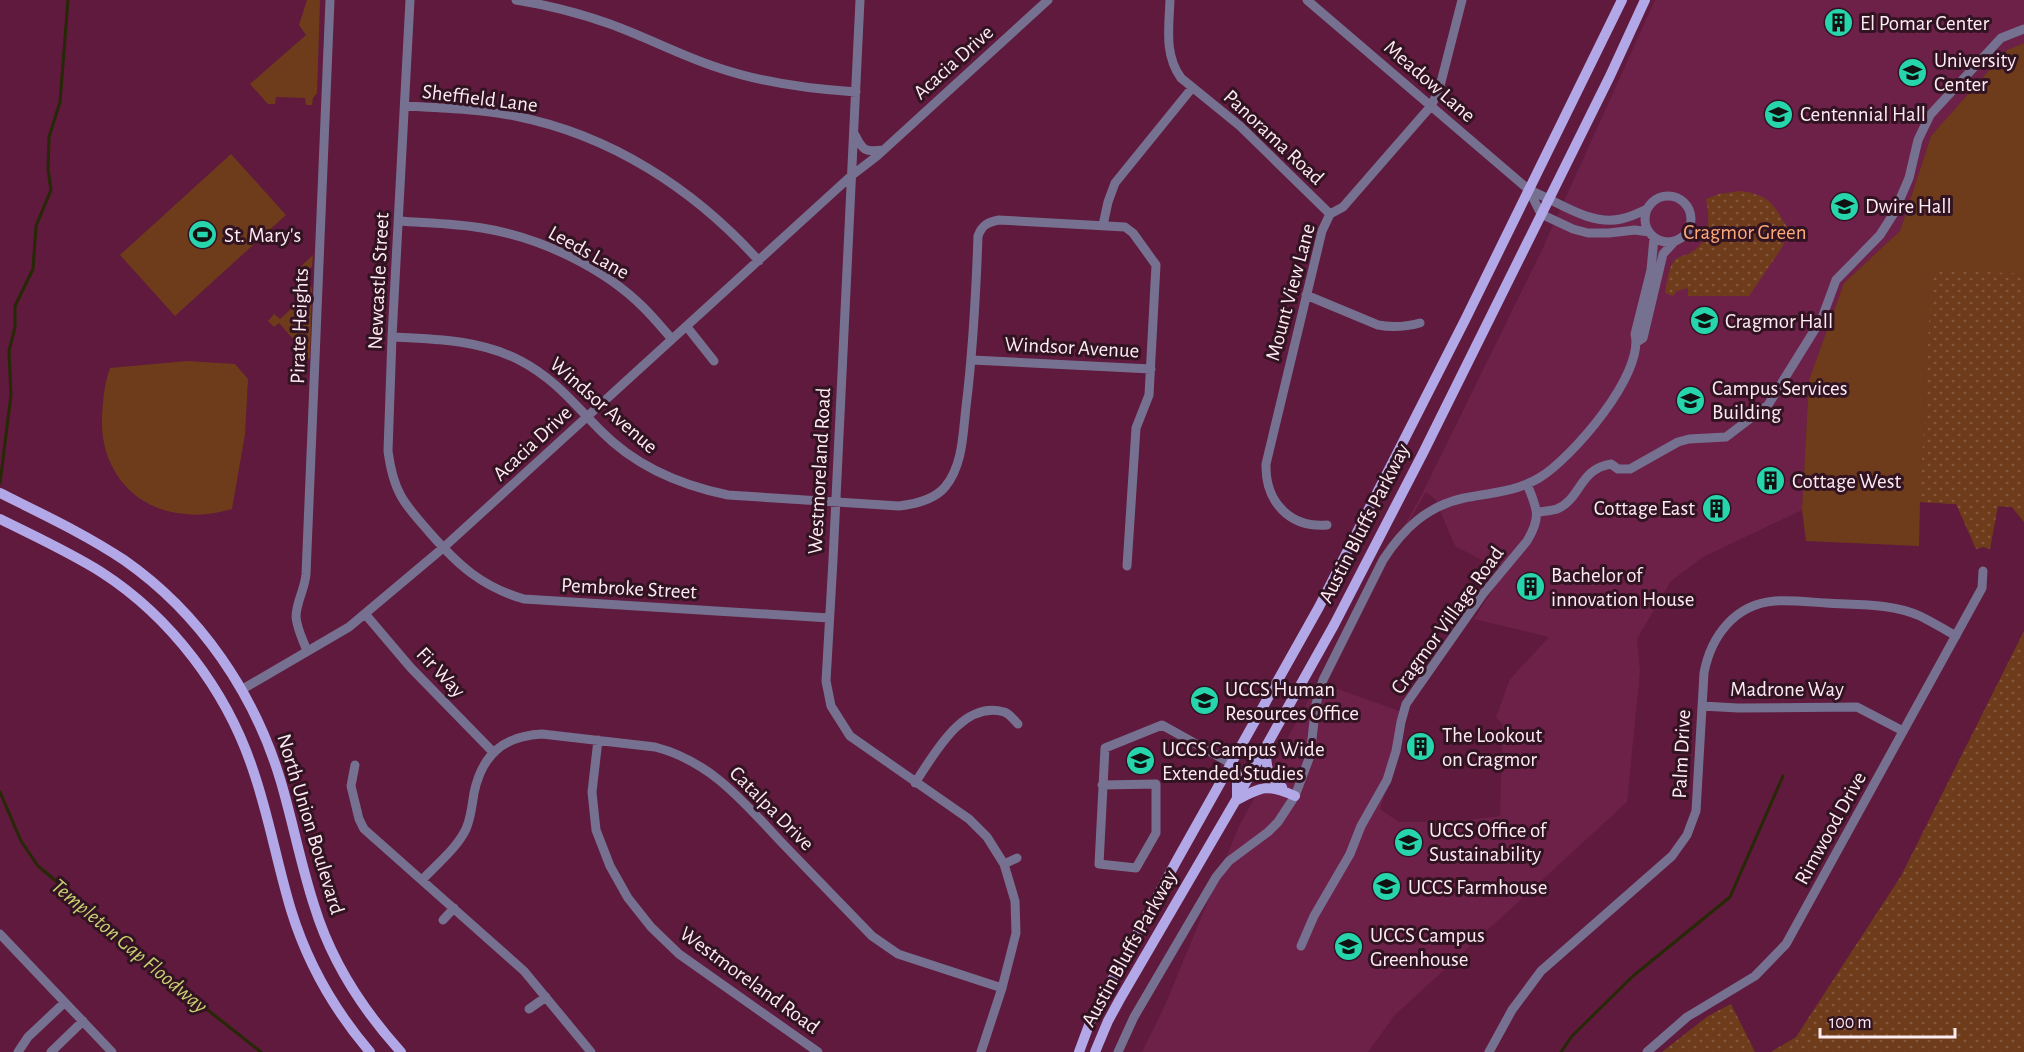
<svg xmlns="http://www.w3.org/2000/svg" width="2024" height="1052" viewBox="0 0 2024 1052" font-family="'Alegreya Sans',sans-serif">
  <defs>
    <pattern id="park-dots" width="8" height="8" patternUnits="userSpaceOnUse" patternTransform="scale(1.5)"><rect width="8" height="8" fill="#6e3c1b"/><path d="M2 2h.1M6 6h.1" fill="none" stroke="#84583d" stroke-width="1.8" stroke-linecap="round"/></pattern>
  </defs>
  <rect width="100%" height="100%" fill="#5f1a3d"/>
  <path fill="#6d2148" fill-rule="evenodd" d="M1655,0H2024V43L2007,50L1931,136L1900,231L1844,283L1809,380L1802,510L1703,557L1671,581L1637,639L1640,671L1627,802L1395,1015L1368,1052H1142L1166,1003L1239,826L1421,496L1541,252ZM1426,492L1435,499L1455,546L1504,572L1474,619L1549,637L1510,679L1496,717L1503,725L1500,816L1450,822H1399L1380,809L1397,758L1405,713L1321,683L1378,576Z"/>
  <path fill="#6e3c1b" d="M307,0H320L317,93L313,98L312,105H306L305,98L276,97L275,104H268L250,84L306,35L299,25Z
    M2024,43V522L2012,507L1920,502L1919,546L1806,541L1802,510L1809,380L1844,283L1900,231L1931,136L2007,50Z
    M231,154L286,215L175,316L120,255Z
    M313,255L312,267L299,276L295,272Z
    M306,285L311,286L312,290L310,358L305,361L299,356L303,350L279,323L274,327L268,321L274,314L280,319L306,295L303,290Z
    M187,361L235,364L248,379L245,434L232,509C217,513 202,516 186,514C134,511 100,469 102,418C103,400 104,385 110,368Z"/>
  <path fill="url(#park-dots)" d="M1741,191C1771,196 1772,203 1787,227L1783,246L1749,296H1688V288L1677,291L1673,296L1665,293C1667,284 1668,269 1674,261C1678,256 1685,256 1690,253C1711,242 1710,219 1706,199L1719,194Z
    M1932,269L2024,274V522L2012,507L1998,506L1990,549L1983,547L1976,549L1956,504L1920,502Z
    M2024,631V1052H1771L1796,1037L1901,876Z
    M1731,1004L1755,1052H1662L1708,1016Z"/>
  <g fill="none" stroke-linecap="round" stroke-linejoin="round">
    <path stroke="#262806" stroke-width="3" d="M0,483L11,395L9,351L15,327V306L33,269L36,226L51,190L48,169L49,137L60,102L68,0
      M0,792L21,841L38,866L68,891L101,926L261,1052
      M1561,1052L1572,1036L1633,976L1730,897L1783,776"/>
    <path stroke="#767190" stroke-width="9" d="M410,0L392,337L388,451C390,466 393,482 401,496C408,509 420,521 430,533C458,565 482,587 524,599L829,618
      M516,0C548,5 579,13 610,24C646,37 680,55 716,67C762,83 808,89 856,92
      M860,0L833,560L826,681L831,706L850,736L969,819L987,837L1004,864L1015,901L1016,933L1002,988L981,1052
      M1170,0C1169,27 1164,55 1181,78L1240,126L1330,214
      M1307,0L1529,190C1558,201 1589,226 1621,219C1630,217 1639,213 1647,209
      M405,106C442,108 478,109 515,116C611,135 694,189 759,261
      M855,135C863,151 865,152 883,150
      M1529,190L1541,214L1573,229L1588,233H1609L1635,230L1649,232
      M1645 219a23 23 0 1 1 46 0a23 23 0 1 1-46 0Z
      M399,221C426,223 454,223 482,228C539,237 603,267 644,308C654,318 663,329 672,339
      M1103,225L1108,202L1115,183L1192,88
      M1306,295L1378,325C1393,328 1405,327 1420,323
      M687,327L714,361
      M392,337C437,339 481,340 521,361C555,379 574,404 600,430C635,466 679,485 728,495L899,506C916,504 934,500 945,487C963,466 963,432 966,407C973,350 976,293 978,236C982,225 988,222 999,220L1125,227L1133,233L1156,265L1149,395L1136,428L1127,566
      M1637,342L1643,338L1663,254L1674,242
      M972,360L1151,369
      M1538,512C1544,511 1551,511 1557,509C1581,499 1579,469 1611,464L1618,469H1630L1678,442L1689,439L1726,437L1768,405L1822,318L1836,280L1880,235L1894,213L1909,178L1918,140L1930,115L2001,38L2024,29
      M1327,525C1289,528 1265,501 1266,464L1322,231L1330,214L1343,207L1431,106L1439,90L1462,0
      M366,615L411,668L493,752
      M307,651C303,640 297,629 296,617C296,602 305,589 306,574L330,0
      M241,690L349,627L443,548L851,176L877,156L1048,0
      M1702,706L1738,708L1857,707L1903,731
      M598,740L592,792L596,830L610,866L628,898L651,927L679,954L818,1052
      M355,765L351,786L359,819L364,829L524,971L591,1052
      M915,783C934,755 962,700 1004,712C1009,713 1014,720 1018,724
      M1102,785L1156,784V833L1136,868L1099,864L1105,748L1162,725L1232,764
      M1004,864L1017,858
      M423,879C437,864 457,848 466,829C471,818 472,805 474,793C482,755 503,736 542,734L655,747C713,762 745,804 785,846C814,876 843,906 872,936L898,954L1002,988
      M443,920L454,908
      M0,934L112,1052
      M1301,946L1314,916L1350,854L1361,826L1387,780L1396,751L1401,722L1406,704L1483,594L1527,541C1542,516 1537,509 1527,484
      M529,1009L546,997
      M18,1052L28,1037L64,1003
      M51,1052L83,1021
      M1118,1052L1134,1017L1216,877L1229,861L1268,832L1278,822L1295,796L1310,756L1316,704L1323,680L1383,560C1403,529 1427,506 1464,498C1490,493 1515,492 1539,478C1571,459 1645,374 1635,334L1651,270L1654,238
      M1489,1052L1512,1010L1541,971L1672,856L1687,835L1696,811L1704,673C1711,636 1735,604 1775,601C1792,600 1809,602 1826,603C1857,605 1891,603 1920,616C1932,622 1944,629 1956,636
      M1647,1052L1687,1017L1755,976L1786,944L1982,588L1983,571"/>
    <path stroke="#b3a8e7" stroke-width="10" d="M0,493C42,514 85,534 124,560C200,613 255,694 281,782C293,823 301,865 314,905C331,961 362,1009 401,1052
      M0,519C34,536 69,552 101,572C171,617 227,691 253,770C269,816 277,864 291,910C307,962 335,1011 370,1052
      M1266,749C1266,767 1267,776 1282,787
      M1232,764L1237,774V797
      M1237,800C1262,786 1268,784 1295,796
      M1079,1052L1092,1017L1177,860L1319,607L1465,320L1622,0
      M1095,1052L1108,1021L1120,999L1236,800L1334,625L1423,453L1610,76L1645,0"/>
  </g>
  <defs>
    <symbol id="building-disc" viewBox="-11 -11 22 22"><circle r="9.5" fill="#27d5ad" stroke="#321322"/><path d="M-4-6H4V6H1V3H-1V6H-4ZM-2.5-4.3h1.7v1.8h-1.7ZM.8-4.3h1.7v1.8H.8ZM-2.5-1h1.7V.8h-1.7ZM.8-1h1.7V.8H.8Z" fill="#111"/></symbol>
    <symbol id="university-disc" viewBox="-11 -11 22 22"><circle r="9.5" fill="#27d5ad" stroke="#321322"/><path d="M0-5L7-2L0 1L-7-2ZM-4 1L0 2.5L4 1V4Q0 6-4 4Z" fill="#111"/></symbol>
    <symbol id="stadium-disc" viewBox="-11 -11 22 22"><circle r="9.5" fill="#27d5ad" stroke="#321322"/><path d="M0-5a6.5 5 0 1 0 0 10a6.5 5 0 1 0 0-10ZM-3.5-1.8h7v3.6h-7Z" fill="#111"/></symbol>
  </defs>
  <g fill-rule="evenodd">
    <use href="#building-disc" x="1822" y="6" width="33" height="33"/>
    <use href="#university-disc" x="1896" y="56" width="33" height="33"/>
    <use href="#university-disc" x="1762" y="98" width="33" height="33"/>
    <use href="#university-disc" x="1828" y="190" width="33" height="33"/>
    <use href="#stadium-disc" x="186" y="218" width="33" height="33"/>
    <use href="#university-disc" x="1688" y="304" width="33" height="33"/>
    <use href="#university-disc" x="1674" y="384" width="33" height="33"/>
    <use href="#building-disc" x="1754" y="464" width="33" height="33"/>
    <use href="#building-disc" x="1700" y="492" width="33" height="33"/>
    <use href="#building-disc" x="1514" y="570" width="33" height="33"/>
    <use href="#university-disc" x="1188" y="684" width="33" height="33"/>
    <use href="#building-disc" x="1404" y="730" width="33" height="33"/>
    <use href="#university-disc" x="1124" y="744" width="33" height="33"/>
    <use href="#university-disc" x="1392" y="826" width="33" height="33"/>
    <use href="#university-disc" x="1370" y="870" width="33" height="33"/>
    <use href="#university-disc" x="1332" y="930" width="33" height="33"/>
  </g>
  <g text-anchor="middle" stroke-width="6" stroke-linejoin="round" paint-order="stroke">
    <g font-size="21" fill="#fdebf2" stroke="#321322" text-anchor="start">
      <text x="1860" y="30">El Pomar Center</text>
      <text x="1934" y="67">University<tspan x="1934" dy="24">Center</tspan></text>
      <text x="1800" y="121">Centennial Hall</text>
      <text x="1865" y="213">Dwire Hall</text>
      <text x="224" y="242">St. Mary's</text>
      <text x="1725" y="328">Cragmor Hall</text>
      <text x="1712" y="395">Campus Services<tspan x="1712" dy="24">Building</tspan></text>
      <text x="1792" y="488">Cottage West</text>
      <text x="1695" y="515" text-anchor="end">Cottage East</text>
      <text x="1551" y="582">Bachelor of<tspan x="1551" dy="24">innovation House</tspan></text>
      <text x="1225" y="696">UCCS Human<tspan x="1225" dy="24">Resources Office</tspan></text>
      <text x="1442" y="742">The Lookout<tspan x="1442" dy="24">on Cragmor</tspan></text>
      <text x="1162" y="756">UCCS Campus Wide<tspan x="1162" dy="24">Extended Studies</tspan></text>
      <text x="1429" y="837">UCCS Office of<tspan x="1429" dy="24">Sustainability</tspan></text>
      <text x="1408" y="894">UCCS Farmhouse</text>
      <text x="1370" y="942">UCCS Campus<tspan x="1370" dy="24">Greenhouse</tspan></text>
    </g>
    <g font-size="21" fill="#fdebf2" stroke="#321322">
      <text transform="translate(953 62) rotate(-42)" y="7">Acacia Drive</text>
      <text transform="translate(1430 81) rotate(41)" y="7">Meadow Lane</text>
      <text transform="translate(480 98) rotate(7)" y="7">Sheffield Lane</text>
      <text transform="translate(1274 137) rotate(43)" y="7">Panorama Road</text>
      <text transform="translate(589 252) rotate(29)" y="7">Leeds Lane</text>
      <text transform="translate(378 281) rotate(-87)" y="7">Newcastle Street</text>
      <text transform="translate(1290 292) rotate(-75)" y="7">Mount View Lane</text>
      <text transform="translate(299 326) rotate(-88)" y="7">Pirate Heights</text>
      <text transform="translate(1072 347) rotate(3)" y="7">Windsor Avenue</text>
      <text transform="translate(604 405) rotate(41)" y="7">Windsor Avenue</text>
      <text transform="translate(532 443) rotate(-43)" y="7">Acacia Drive</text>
      <text transform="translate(819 471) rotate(-87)" y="7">Westmoreland Road</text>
      <text transform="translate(1364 523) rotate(-63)" y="7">Austin Bluffs Parkway</text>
      <text transform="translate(629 588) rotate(3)" y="7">Pembroke Street</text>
      <text transform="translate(1447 620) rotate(-54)" y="7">Cragmor Village Road</text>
      <text transform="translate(441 672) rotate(47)" y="7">Fir Way</text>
      <text x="1787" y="696">Madrone Way</text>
      <text transform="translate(1681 754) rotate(-87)" y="7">Palm Drive</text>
      <text transform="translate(772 808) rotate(45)" y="7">Catalpa Drive</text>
      <text transform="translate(311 824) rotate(73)" y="7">North Union Boulevard</text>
      <text transform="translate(1830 828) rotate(-61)" y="7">Rimwood Drive</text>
      <text transform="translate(1129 948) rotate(-61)" y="7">Austin Bluffs Parkway</text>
      <text transform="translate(750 980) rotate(36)" y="7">Westmoreland Road</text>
    </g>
    <g font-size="21" fill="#fcaa77" stroke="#321322">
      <text x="1745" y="239">Cragmor Green</text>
    </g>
    <g font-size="22" font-style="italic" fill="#c9d073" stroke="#321322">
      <text transform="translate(130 945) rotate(40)" y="8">Templeton Gap Floodway</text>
    </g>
  </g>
  <path d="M1820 1028v9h135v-9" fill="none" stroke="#fdebf2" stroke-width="3"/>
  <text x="1829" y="1028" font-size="18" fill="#fdebf2" stroke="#321322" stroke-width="4.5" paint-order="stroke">100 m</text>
</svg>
